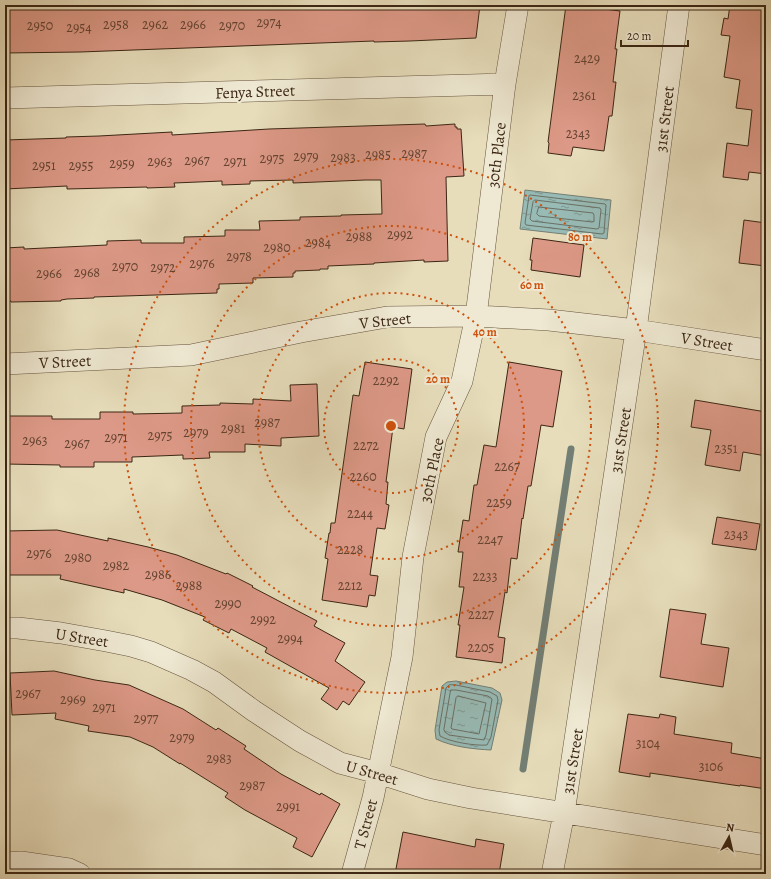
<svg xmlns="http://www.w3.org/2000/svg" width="771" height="879" viewBox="0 0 771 879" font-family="Alegreya,serif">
  <defs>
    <pattern id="water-ripples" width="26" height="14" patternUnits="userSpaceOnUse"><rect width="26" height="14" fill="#98bbb6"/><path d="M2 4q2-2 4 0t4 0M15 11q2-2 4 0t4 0" fill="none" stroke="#7d9893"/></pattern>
  </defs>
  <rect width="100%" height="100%" fill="#e7ddbb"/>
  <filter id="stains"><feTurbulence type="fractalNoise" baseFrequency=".005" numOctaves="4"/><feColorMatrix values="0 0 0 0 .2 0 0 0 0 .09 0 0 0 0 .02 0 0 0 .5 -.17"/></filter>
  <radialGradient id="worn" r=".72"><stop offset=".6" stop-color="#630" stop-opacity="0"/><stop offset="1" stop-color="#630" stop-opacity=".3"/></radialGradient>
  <path fill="url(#water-ripples)" stroke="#737f75" d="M525,190L611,200L607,239L520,229Z
    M456,681L492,688L500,693L502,700L491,750C473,749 453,747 436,739L435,730L442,686L447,682Z"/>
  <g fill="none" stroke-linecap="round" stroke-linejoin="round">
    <path stroke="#6a7065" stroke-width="1" d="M530,195L605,204L606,205L604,233L602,234L526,225L525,223L529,196Z
      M535,200L600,208L601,210L599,228L597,229L532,221L530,219L533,202Z
      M539,207L593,213L594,215V221L592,222L539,216L537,214Z
      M456,685L490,692L497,696L498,700L491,737L487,745C475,746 450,742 440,736L439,730L446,688L449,685Z
      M451,690H456L488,696L492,699L486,735L484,740L449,735L445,732L444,730Z
      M458,696L486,703L479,734L452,729L451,728L456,698Z"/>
    <path stroke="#737f75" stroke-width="7" d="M523,769L571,449"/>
  </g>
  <path fill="#dd9987" stroke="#3b2614" d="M5,5H480L476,38L410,41L374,42V41L80,52L5,53Z
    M566,5H574L620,11L615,49H617L613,82H616L612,116H609L604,151L573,147L571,156L548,153L549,143L548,142Z
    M730,5H766V174L749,172L748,180L723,177L727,143L748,146L752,110L736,108L740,80L724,77L730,36L721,35L724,18L728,19Z
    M425,124L426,126L455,124V127H457V129H461L464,176L446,177L448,261L424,262V260L374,263V264L328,266V269H320V270L295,271V273H293V277L253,278V283L219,284V289H217V293L94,297V298L67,299L61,300V301L11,302V301H5V248L24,247V249L107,245V241L141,240V243H184V237L225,236V230H260L259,221L300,220V217L341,216V215L382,214L381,180H365L293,183V180L250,181V184L222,185V181L174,183L175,187L147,188V187L67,189V186L5,189V140L66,138V137L99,136L172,132V135L269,129Z
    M744,220L766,223V266L739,263Z
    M533,238L584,245L580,277L531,270L532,260H530Z
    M365,362L412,369L404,429L393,427L386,482H388L386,504L389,505L385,529L377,528L370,575L378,576L375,596L369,595L367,607L322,600L328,559L325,558L329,533H330L331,523H335L353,395L359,396Z
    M509,362L562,371L553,427L541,425L531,486H528L523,519L522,518L517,559L511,558L507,593L505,592L498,637L505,638L502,663L456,657L460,625H458L464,587H459L463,552H458L463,520L469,521L474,485H477L484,445L496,447Z
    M317,384L319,436L281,438V446L245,444V452H209L210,458L183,459V455L132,457V462H94V467H60V465L5,464V416H52V419H100V412H133V414L182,413V406L220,405V403L253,404V399L291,401L290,385Z
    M695,400L766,412V456L743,452L740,471L705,465L711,430L691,427Z
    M717,517L760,524L756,550L712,544Z
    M57,530L108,541V538L148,547L177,555L226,574L227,573L253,586L252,587L317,621L314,626L345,643L335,661L365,682L349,705L343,701L337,710L321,699L329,688L265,652L267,648L231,629L229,633L203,620L205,617L162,600L124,589V593L60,579L61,575H5V531Z
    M670,609L706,614L701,644L729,648L723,687L660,677Z
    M54,671L95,680L129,685L183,709L216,730L218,728L246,746L244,749L281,774L320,795L321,793L340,804L312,857L293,847L297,838L245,810L225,797L228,793L180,763V764L153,747L130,737L88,731L89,726L55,719L56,713L12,715L10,673Z
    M628,714L659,718L660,714L676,717L674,734L732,743L731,753L766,759V789L740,785V786L650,773V777L619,772Z
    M403,832L475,847L476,839L504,844L499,874H395Z"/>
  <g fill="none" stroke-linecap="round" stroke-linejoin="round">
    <defs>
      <path id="minor" d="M5,98L505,84
        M5,364L191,355L301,332L387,317L476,316L549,320L636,330L766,350
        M5,628H18L61,633L106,641L131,646L151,652L192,670L214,682L254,711L300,741L340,763L378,773L428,789L471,798L766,845
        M5,863L21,862L69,869L80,874
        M352,874L373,798L402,657L413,557L436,437L462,381L476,316L505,84L518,5
        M552,874L564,813L636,330L679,5"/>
    </defs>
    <use href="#minor" stroke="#66543e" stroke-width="22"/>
    <use href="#minor" stroke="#efe9d3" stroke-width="21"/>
  </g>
  <g fill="none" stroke="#ce510d" stroke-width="2" stroke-dasharray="2 4">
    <circle cx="391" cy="426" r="67"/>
    <circle cx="391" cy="426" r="133"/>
    <circle cx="391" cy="426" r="200"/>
    <circle cx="391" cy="426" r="267"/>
  </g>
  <g text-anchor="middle" stroke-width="4" stroke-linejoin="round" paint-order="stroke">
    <g font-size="14" fill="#644331">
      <text x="269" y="27">2974</text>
      <text x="116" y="29">2958</text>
      <text x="155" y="29">2962</text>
      <text x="193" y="29">2966</text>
      <text x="40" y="30">2950</text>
      <text x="232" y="30">2970</text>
      <text x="79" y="32">2954</text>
      <text x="587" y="63">2429</text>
      <text x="584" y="100">2361</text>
      <text x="578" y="138">2343</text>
      <text x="414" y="158">2987</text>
      <text x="378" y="159">2985</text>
      <text x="306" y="161">2979</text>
      <text x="343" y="162">2983</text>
      <text x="272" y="163">2975</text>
      <text x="197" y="165">2967</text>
      <text x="160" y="166">2963</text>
      <text x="235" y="166">2971</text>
      <text x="122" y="168">2959</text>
      <text x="44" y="170">2951</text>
      <text x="81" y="170">2955</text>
      <text x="400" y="239">2992</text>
      <text x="359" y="241">2988</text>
      <text x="318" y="247">2984</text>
      <text x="277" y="252">2980</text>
      <text x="239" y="261">2978</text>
      <text x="202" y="268">2976</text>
      <text x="125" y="271">2970</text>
      <text x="163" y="272">2972</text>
      <text x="87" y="277">2968</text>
      <text x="49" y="278">2966</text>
      <text x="386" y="385">2292</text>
      <text x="267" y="427">2987</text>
      <text x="233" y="433">2981</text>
      <text x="196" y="437">2979</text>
      <text x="160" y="440">2975</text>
      <text x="116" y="442">2971</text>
      <text x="35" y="445">2963</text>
      <text x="77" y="448">2967</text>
      <text x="366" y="450">2272</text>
      <text x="726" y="453">2351</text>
      <text x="507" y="471">2267</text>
      <text x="363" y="481">2260</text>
      <text x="499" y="507">2259</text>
      <text x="360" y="518">2244</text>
      <text x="736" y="539">2343</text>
      <text x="490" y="544">2247</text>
      <text x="350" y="554">2228</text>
      <text x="39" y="558">2976</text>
      <text x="78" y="562">2980</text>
      <text x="116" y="570">2982</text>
      <text x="158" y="579">2986</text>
      <text x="485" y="581">2233</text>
      <text x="189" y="590">2988</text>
      <text x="350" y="590">2212</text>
      <text x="228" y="608">2990</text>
      <text x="481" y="619">2227</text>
      <text x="263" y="624">2992</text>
      <text x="290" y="643">2994</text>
      <text x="481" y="652">2205</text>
      <text x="28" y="698">2967</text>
      <text x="73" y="704">2969</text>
      <text x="104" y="712">2971</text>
      <text x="146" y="723">2977</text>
      <text x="182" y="742">2979</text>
      <text x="648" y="748">3104</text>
      <text x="219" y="763">2983</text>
      <text x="711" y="771">3106</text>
      <text x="252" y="790">2987</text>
      <text x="288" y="811">2991</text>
    </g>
    <g font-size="16" fill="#3b2614" stroke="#efe9d3">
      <text transform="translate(255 91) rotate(-2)" y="6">Fenya Street</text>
      <text transform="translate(664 119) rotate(-83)" y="6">31st Street</text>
      <text transform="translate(496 155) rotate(-83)" y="6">30th Place</text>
      <text transform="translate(385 320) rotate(-6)" y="6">V Street</text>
      <text transform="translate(707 341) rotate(9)" y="6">V Street</text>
      <text transform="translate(65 361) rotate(-3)" y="6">V Street</text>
      <text transform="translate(620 440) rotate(-81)" y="6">31st Street</text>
      <text transform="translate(431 470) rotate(-78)" y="6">30th Place</text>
      <text transform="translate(82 637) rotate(9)" y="6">U Street</text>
      <text transform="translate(572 761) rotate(-81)" y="6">31st Street</text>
      <text transform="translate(372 772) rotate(16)" y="6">U Street</text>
      <text transform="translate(365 824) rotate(-75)" y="6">T Street</text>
    </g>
  </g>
  <circle cx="391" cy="426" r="6" fill="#ce510d" stroke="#efe9d3" stroke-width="2"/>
  <g font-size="12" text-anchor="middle" font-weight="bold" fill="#ce510d" stroke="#efe9d3" stroke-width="4" stroke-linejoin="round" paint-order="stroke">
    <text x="580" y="241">80 m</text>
    <text x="532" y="289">60 m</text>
    <text x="485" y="336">40 m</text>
    <text x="438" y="383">20 m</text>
  </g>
  <rect width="771" height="879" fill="none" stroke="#e7ddbb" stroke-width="20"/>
  <rect x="6" y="6" width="759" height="867" fill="none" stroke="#3b2614" stroke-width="2"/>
  <rect x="10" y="10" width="751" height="859" fill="none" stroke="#3b2614"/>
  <g transform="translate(729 837) rotate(8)" stroke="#efe9d3" stroke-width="3" paint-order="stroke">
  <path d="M0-3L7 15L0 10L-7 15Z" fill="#3b2614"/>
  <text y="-6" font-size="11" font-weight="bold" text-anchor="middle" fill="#3b2614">N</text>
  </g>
  <path d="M621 40v6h67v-6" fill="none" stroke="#3b2614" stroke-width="2"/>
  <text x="627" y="40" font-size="12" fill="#3b2614" stroke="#efe9d3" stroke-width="3" paint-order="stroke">20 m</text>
  <rect width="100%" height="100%" filter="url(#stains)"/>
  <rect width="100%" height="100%" fill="url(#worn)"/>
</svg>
